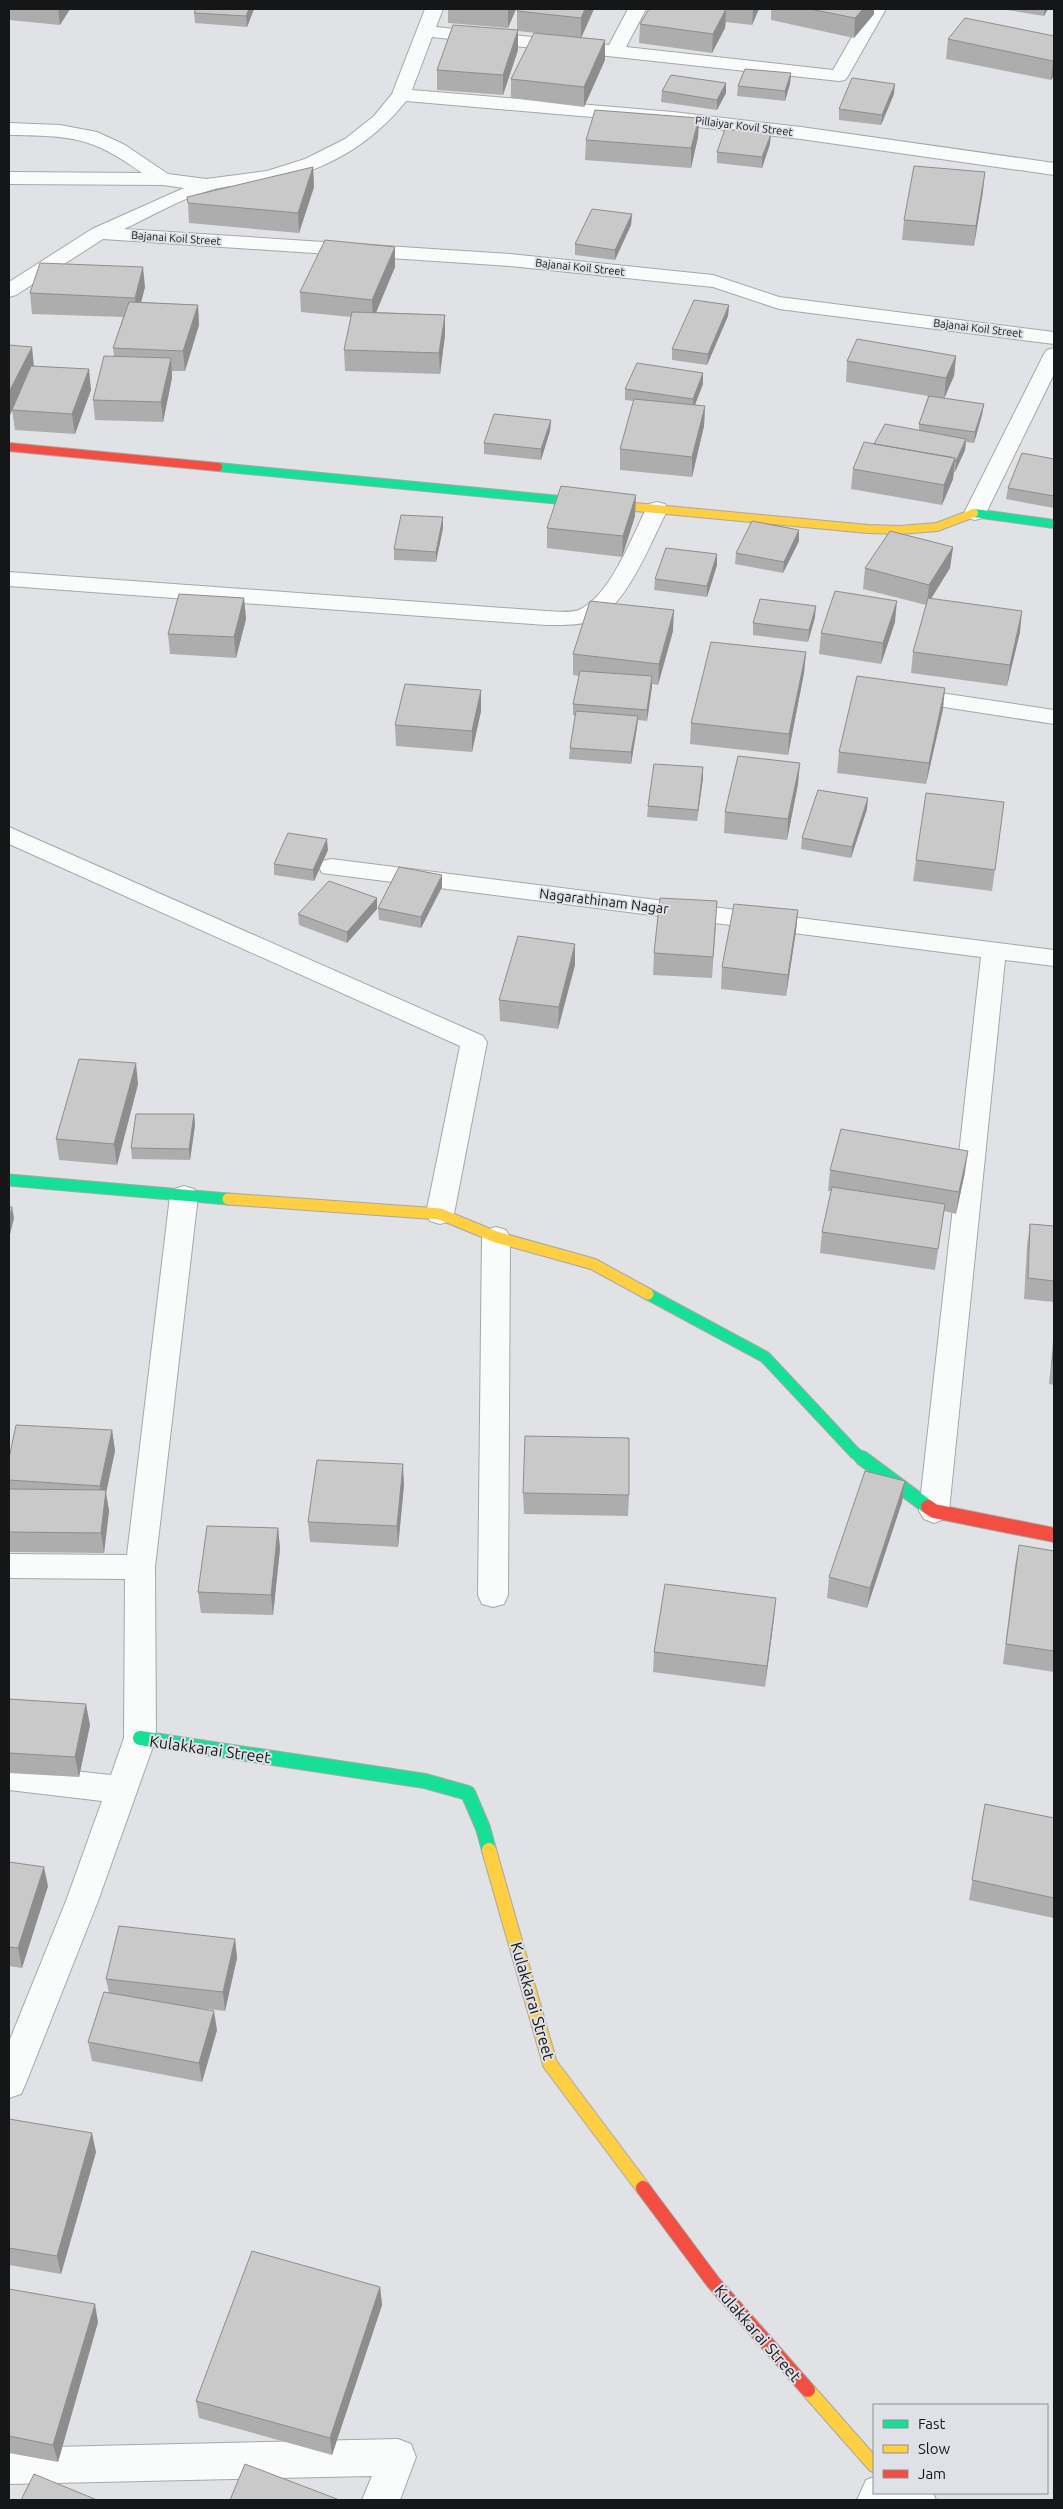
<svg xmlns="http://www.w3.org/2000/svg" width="1063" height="2509" viewBox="0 0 1063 2509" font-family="Ubuntu,sans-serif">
  <rect width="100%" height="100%" fill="#e1e2e5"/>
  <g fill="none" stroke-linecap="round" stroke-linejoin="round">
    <defs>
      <path id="street" d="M425,9H443L436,27L609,45L628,9H646L626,47L833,70L868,9H886L848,76L845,80L839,81L432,37L412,90L673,112L801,127L1054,163V175L801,139L673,124L406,101C371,145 324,172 268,182C250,185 229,185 211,190C182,198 152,216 124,229L510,254L713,275L779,297L1054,332V344L779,309L713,287L510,266L103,239L16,295L9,297V282L92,229L184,188L163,185L9,184V172L142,173C91,136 71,136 9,135V123L60,125L97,132L125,145L168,174L206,179L267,171L305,159L345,139L374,116L392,94Z
        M1054,348V374L986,513L983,518L975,520L967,518L964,513L1044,354L1047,350Z
        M657,502L665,504L668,509C651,541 629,602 596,619C581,626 562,625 546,625L9,586V572L546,611C556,611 571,614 581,609C611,593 631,539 646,509L649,504Z
        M907,688L1054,710V724L899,700L895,695L899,690Z
        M9,827L483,1036L487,1042L454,1214L450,1221L440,1224L430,1221L426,1214L460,1046L9,844Z
        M331,859L1054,950V966L1005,960L949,1511L944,1519L934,1523L924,1519L919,1511L981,957L322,873L319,867L322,861Z
        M184,1186L194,1189L198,1196L155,1567L156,1738L98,1901L26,2083L21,2094L9,2098V2042L66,1901L102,1801L9,1790V1764L111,1775L124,1738L125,1579L9,1578V1554L127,1555L170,1196L174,1189Z
        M496,1227L506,1230L510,1237L508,1595L504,1604L493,1607L482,1604L478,1595L482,1237L486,1230Z
        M398,2439L411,2444L416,2457L400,2500H362L372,2476L9,2484V2448Z
        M874,2477V2493H933L936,2500H857L866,2480Z"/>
      <path id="fast-far2" d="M218,467L571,501
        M974,513L1054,524"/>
      <path id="fast-far1" d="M9,1180L228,1199
        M648,1294L765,1357L855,1453L863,1459"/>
      <path id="fast" d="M862,1458L928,1507
        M140,1738L425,1781L468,1793L483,1828L489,1850"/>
      <path id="slow-far2" d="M571,501L868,529L900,530L937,527L974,513"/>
      <path id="slow-far1" d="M228,1199L440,1214L496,1237L593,1264L648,1294"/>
      <path id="slow" d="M489,1850L550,2064L643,2188
        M808,2390L874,2465"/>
      <path id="jam-far1" d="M9,447L218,467"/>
      <path id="jam" d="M928,1507L934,1511L1054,1535
        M643,2188L713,2282L808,2390"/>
    </defs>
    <use href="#street" stroke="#a6a7a8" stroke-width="2"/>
    <use href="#fast-far2" stroke="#a6a7a8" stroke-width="10"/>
    <use href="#fast-far1" stroke="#a6a7a8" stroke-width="13"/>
    <use href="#fast" stroke="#a6a7a8" stroke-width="16"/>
    <use href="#slow-far2" stroke="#a6a7a8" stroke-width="10"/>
    <use href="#slow-far1" stroke="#a6a7a8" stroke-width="13"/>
    <use href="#slow" stroke="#a6a7a8" stroke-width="16"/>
    <use href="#jam-far1" stroke="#a6a7a8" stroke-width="10"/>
    <use href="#jam" stroke="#a6a7a8" stroke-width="16"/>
    <use href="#street" fill="#fafbfb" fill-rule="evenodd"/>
    <use href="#fast-far2" stroke="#16e098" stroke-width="8"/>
    <use href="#fast-far1" stroke="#16e098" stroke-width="11"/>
    <use href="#fast" stroke="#16e098" stroke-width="14"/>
    <use href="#slow-far2" stroke="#ffcf43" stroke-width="8"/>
    <use href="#slow-far1" stroke="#ffcf43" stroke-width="11"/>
    <use href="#slow" stroke="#ffcf43" stroke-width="14"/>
    <use href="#jam-far1" stroke="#f24e42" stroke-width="8"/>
    <use href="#jam" stroke="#f24e42" stroke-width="14"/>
  </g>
  <path fill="#aeadae" d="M9,9H70L60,25L9,20Z
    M254,9L247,27L195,23L194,13Z
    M448,9H516L508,28L448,23Z
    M518,9H594L581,38L518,31V50L503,95L437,90V70L517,30V11Z
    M649,9H759L752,25L726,22L725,28L712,53L639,43L640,24Z
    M771,9H874V14L854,38L771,20Z
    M1001,9H1048L1044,16Z
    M1054,36V76L1051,80L946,59L948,39Z
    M605,40V60L584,107L511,98V79Z
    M791,73L790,84L785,101L737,96L738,86Z
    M726,83V93L717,110L661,102L662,91Z
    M894,94L881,125L839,120V109Z
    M699,118L698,137L691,168L585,160L586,140Z
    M770,144L762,168L717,163V152Z
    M313,167L314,187L299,233L189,223L188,203Z
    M983,191L974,246L902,240L904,220Z
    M632,214L631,225L615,260L575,255V244Z
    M395,247V267L376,312L445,315V335L440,374L345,371L344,350L351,317L301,312L300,292Z
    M145,287L141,302L198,305L199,325L185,371H172V378L163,422L95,420L93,400L114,356L113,348L123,317L32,314L30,293Z
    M729,305L728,316L707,365L672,360V349Z
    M9,345L34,366L91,390L75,434L15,430L12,410L9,417Z
    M956,356L954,376L944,398L984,404L982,415L974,443L966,442L965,450L955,472H954L953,479L942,505L851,489L853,469L874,444L919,430V424L928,396L846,382L847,361Z
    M703,373V384L695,405L705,406L704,426L692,477L620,470V449L634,401L625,400V389Z
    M551,420L550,431L541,460L484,454V443Z
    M1054,459V508L1006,499L1008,488Z
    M635,516L622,557L547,548V528Z
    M443,517V528L436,562L394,560V549Z
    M799,541L783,573L735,564L736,553Z
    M953,547L950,568L931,599L1020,632L1007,686L911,673L913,652L926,605L863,589L865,568Z
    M717,565L707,597L654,590L655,579Z
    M244,598L246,619L236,658L170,654L168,634Z
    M815,617L808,642L753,635V623Z
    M895,622L881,664L819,654L821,633Z
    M673,631L658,685L652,684L647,721L638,720L637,727L631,764L569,759L570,748L575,716L573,715V704L579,676L573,675V654Z
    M806,652L804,673L788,755L690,744L691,723Z
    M481,690V711L472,752L396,746L395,725Z
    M943,709L926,784L837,773L839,752Z
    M703,767V778L697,821L647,817L648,806Z
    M798,784L787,840L724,833L725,812Z
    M1004,802L992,891L913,881L916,860Z
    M867,809L851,858L801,849L802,838Z
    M328,850L314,881L274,875V864Z
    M442,887L421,928L379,920L378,908Z
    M377,898V909L347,943L299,925L298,914Z
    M798,910L796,931L786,996L721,989L722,967Z
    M716,923L712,978L653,975L654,953Z
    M575,965L558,1029L500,1021L499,1000Z
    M138,1084L117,1165L59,1160L56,1139Z
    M194,1114L195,1125L190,1160L132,1159L131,1148Z
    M830,1170L965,1172L956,1214L944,1211L935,1270L820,1253L822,1232L831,1191H828Z
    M1030,1224L1054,1226V1302L1024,1299L1027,1245Z
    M1054,1330V1385L1049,1384Z
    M112,1430L115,1451L106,1493L109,1511L104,1553L9,1552V1458Z
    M905,1481L902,1502L867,1608L827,1598L829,1577Z
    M404,1485L398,1547L310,1542L308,1522Z
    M523,1493L629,1495L628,1516L524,1514Z
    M278,1528L280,1549L273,1615L201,1613L198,1592Z
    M1019,1545L1054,1551V1672L1003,1664L1015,1566Z
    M774,1618L765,1687L653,1672L654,1652Z
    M9,1699L90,1725L79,1777L9,1773Z
    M985,1804L1054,1818V1918L969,1900Z
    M9,1862L48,1886L22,1968L9,1966Z
    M235,1939L237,1958L225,2011L198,2008L217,2030L202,2082L92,2061L88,2042L109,1993L106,1979Z
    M9,2119L96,2152L61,2274L9,2265Z
    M380,2287L382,2305L332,2455L199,2418L196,2401Z
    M9,2289L98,2322L58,2462L9,2453Z"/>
  <path fill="#8d8d8d" d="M58,9H70L60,25Z
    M249,9H254L247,27L246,16Z
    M508,9H516L508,28Z
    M585,9H594L581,38V18Z
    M726,9L725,28L712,53L713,34Z
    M753,9H759L752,25Z
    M863,9H874V14L854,38L855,18Z
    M1044,9H1048L1044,16Z
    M518,30V50L503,95V75Z
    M605,40V60L584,107V87Z
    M1054,60V76L1051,80L1053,61Z
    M791,73L790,84L785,101V91Z
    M726,83V93L717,110V100Z
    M895,84L894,94L881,125L882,115Z
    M699,118L698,137L691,168V148Z
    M771,134L770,144L762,168V157Z
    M313,167L314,187L299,233L298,213Z
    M985,172L983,191L974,246L976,226Z
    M632,214L631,225L615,260V250Z
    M395,247V267L373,320L372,300Z
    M143,267L145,287L137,318L135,298Z
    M198,305L199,325L185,371L183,351Z
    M729,305L728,316L707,365L708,354Z
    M445,315V335L440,374L439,353Z
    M32,347L34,367L9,417V392Z
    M956,356L954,376L944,399L946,378Z
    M171,358L172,378L163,422L161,402Z
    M89,369L91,390L75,434L72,414Z
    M703,373V384L693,410V399Z
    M984,404L982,415L974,443L975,432Z
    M705,406L704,426L692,477V457Z
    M551,420L550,431L541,460V449Z
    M966,439L965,450L955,472L956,461Z
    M955,458L953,479L942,505L944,485Z
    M636,495L635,516L622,557L623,536Z
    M443,517V528L436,562V552Z
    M799,530V541L783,573L784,562Z
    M953,547L950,568L927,605L929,585Z
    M717,554V565L707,597V586Z
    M244,598L246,619L236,658L234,637Z
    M897,601L895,622L881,664L883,643Z
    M816,606L815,617L808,642L809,630Z
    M674,610L673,631L658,685L659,664Z
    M1022,611L1020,632L1007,686L1010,665Z
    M806,652L804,673L788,755L789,734Z
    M652,676V687L647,721V710Z
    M945,688L943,709L926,784L929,763Z
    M481,690V711L472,752V731Z
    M638,716L637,727L631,764V752Z
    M800,763L798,784L787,840L788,819Z
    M703,767V778L697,821L698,810Z
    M868,798L867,809L851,858L852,847Z
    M327,839L328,850L314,881L313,870Z
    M442,875V887L421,928V917Z
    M377,898V909L347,943V932Z
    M798,910L796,931L786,996L788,975Z
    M575,944V965L558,1029L559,1007Z
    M136,1063L138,1084L117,1165L114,1144Z
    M194,1114L195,1125L190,1160L189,1149Z
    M968,1151L965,1172L956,1214L959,1192Z
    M12,1207L14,1218L9,1239V1220Z
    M112,1430L115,1451L106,1493L109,1511L104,1553L101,1533L103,1506L100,1486Z
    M403,1464L404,1485L398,1547L397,1526Z
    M905,1481L902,1502L867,1608L870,1588Z
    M278,1528L280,1549L273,1615L271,1595Z
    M776,1598L774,1618L765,1687L767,1666Z
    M86,1704L90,1725L79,1777L75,1757Z
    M44,1867L48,1886L22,1968L18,1948Z
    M235,1939L237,1958L225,2011L223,1992Z
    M214,2011L217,2030L202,2082L199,2063Z
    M92,2133L96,2152L61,2274L57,2256Z
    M380,2287L382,2305L332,2455L330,2438Z
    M95,2304L98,2322L58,2462L53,2445Z"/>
  <path fill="#cac9ca" stroke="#8d8d8d" d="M196,9H249L246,16L194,13Z
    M518,9H585L581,18L517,11Z
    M649,9H726L713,34L640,24Z
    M810,9H863L855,18Z
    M965,18L1054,36V60L1053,61L948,39Z
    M453,25L518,30L503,75L437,70Z
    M534,33L605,40L584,87L511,79Z
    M745,69L791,73L785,91L738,86Z
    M671,75L726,83L717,100L662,91Z
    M852,78L895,84L882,115L839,109Z
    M595,110L699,118L691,148L586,140Z
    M725,129L771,134L762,157L717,152Z
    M914,166L985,172L976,226L904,220Z
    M313,167L298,213L188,203L187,197Z
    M592,209L632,214L615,250L575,244Z
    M325,240L395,247L372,300L300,292Z
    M40,263L143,267L135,298L30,293Z
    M694,300L729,305L708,354L672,349Z
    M129,302L198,305L183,351L113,348Z
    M352,312L445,315L439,353L344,350Z
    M857,339L956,356L946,378L847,361Z
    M9,345L32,347L9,392Z
    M104,356L171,358L161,402L93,400Z
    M637,363L703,373L693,399L625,389Z
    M31,366L89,369L72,414L12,410Z
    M929,396L984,404L975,432L919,424Z
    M634,399L705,406L692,457L620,449Z
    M494,414L551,420L541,449L484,443Z
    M885,424L966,439L956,461H955V458L874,444Z
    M864,442L955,458L944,485L853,469Z
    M1022,453L1054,459V496L1008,488Z
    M561,486L636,495L623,536L547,528Z
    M401,515L443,517L436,552L394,549Z
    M752,521L799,530L784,562L736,553Z
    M890,531L953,547L929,585L865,568Z
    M666,548L717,554L707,586L655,579Z
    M835,591L897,601L883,643L821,633Z
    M179,594L244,598L234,637L168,634Z
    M928,598L1022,611L1010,665L913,652Z
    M760,599L816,606L809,630L753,623Z
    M590,601L674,610L659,664L573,654Z
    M711,642L806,652L789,734L691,723Z
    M580,671L652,676L647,710L573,704Z
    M857,676L945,688L929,763L839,752Z
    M405,684L481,690L472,731L395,725Z
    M576,711L638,716L631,752L570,748Z
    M738,756L800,763L788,819L725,812Z
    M654,764L703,767L698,810L648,806Z
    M818,790L868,798L852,847L802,838Z
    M926,793L1004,802L995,870L916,860Z
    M288,833L327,839L313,870L274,864Z
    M399,867L442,875L421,917L378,908Z
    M329,881L377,898L347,932L298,914Z
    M660,898L717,901L713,957L654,953Z
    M734,904L798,910L788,975L722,967Z
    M518,936L575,944L559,1007L499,1000Z
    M79,1059L136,1063L114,1144L56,1139Z
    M136,1114H194L189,1149L131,1148Z
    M841,1129L968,1151L959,1192L830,1170Z
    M832,1187L945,1204L938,1249L822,1232Z
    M9,1207H12L9,1220Z
    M1030,1224L1054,1226V1281L1028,1278Z
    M1054,1345V1364L1052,1363Z
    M16,1425L112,1430L100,1486L9,1480V1458Z
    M525,1436L629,1438V1495L523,1493Z
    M317,1460L403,1464L397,1526L308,1522Z
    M865,1471L905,1481L870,1588L829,1577Z
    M9,1489L106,1490L101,1533L9,1532Z
    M207,1526L278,1528L271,1595L198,1592Z
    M1019,1545L1054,1551V1651L1006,1644Z
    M665,1584L776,1598L767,1666L654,1652Z
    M9,1699L86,1704L75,1757L9,1753Z
    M985,1804L1054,1818V1898L972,1880Z
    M9,1862L44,1867L18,1948L9,1947Z
    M119,1926L235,1939L223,1992L106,1979Z
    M104,1992L214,2011L199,2063L88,2042Z
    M9,2119L92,2133L57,2256L9,2248Z
    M252,2251L380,2287L330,2438L196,2401Z
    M9,2289L95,2304L53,2445L9,2436Z
    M245,2464L337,2499V2500H230Z
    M34,2474L97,2500H21Z"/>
  <g text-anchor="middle" stroke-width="4" stroke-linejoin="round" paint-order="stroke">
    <g font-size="11" fill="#151618" stroke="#dfe1e7">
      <text transform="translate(744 126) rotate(7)" y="4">Pillaiyar Kovil Street</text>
      <text transform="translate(176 238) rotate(4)" y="4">Bajanai Koil Street</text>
      <text transform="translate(580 267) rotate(6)" y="4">Bajanai Koil Street</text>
      <text transform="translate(978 328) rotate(7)" y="4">Bajanai Koil Street</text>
    </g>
    <g font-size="14" fill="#151618" stroke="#dfe1e7">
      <text transform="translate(604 901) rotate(7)" y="5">Nagarathinam Nagar</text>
    </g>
    <g font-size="16" fill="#151618" stroke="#dfe1e7">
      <text transform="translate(210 1749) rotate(8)" y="6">Kulakkarai Street</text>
      <text transform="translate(533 2001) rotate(74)" y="6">Kulakkarai Street</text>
      <text transform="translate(758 2333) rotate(49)" y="6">Kulakkarai Street</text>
    </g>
  </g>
  <rect width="1063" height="2509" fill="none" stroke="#151618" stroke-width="20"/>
  <rect x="873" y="2404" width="175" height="90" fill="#dfe1e7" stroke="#8e9094"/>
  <rect x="883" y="2420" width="25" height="8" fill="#16e098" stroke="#8e9094"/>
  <text x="918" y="2429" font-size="15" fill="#151618">Fast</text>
  <rect x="883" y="2445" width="25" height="8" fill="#ffcf43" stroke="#8e9094"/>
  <text x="918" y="2454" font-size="15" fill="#151618">Slow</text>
  <rect x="883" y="2470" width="25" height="8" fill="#f24e42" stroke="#8e9094"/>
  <text x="918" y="2479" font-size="15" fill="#151618">Jam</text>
</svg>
